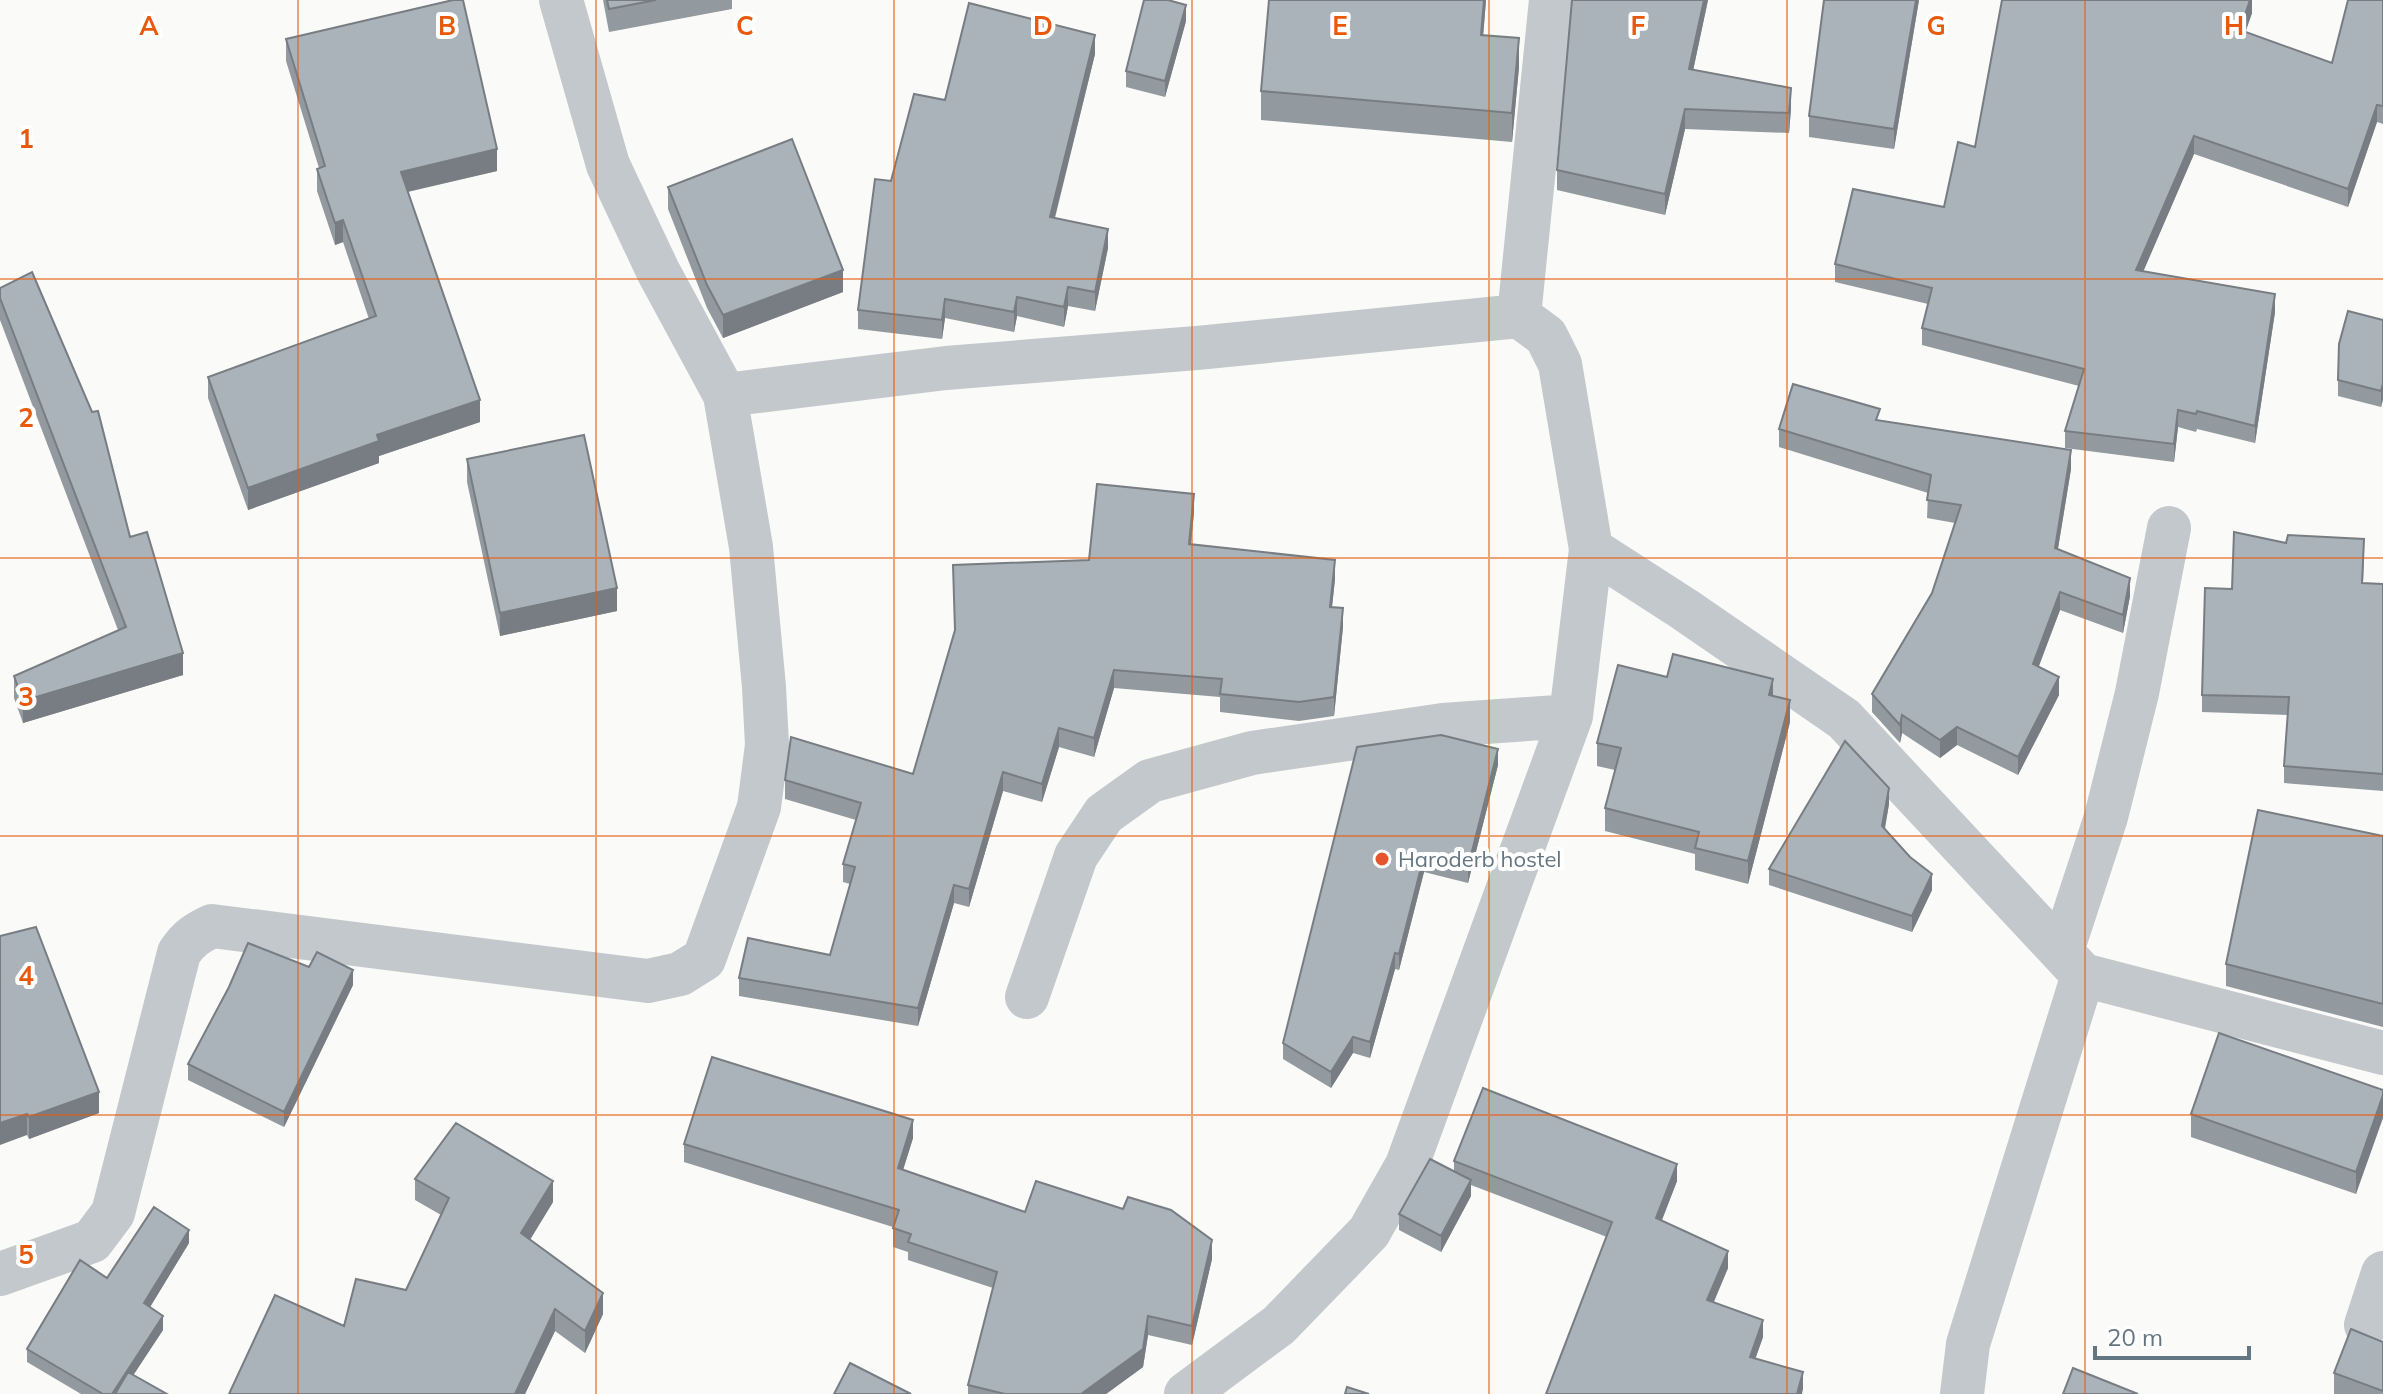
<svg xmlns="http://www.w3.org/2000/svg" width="2383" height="1394" viewBox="0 0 2383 1394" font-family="Mulish,sans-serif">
  <rect width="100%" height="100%" fill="#fafaf8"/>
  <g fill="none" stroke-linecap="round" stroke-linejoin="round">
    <path stroke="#c3c8cc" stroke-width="44" d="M725,395L946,368L1197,348L1519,316
      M1591,549L1684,609L1844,719L2083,975L2383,1053
      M2062,951L2106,817L2137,693L2169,528
      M1027,997L1076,856L1104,814L1150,781L1252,753L1443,725L1571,716
      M0,1274L92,1241L113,1213L179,953C188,939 197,933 212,926L648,981L680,974L704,959L759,807L767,745L764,687L751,547L725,395L658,271L608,165L561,0
      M2366,1325L2383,1273
      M1186,1394L1279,1325L1369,1232L1407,1165L1571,716L1591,549L1560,364L1546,336L1519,316L1551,0
      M1962,1394L1968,1344L2083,975"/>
  </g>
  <path fill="#929a9f" d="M603,0H732V9L609,32Z
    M1269,0H1486L1483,35L1519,67L1512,142L1261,120V91Z
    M1572,0H1708L1693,70L1791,108L1789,133L1685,129L1665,215L1557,190V170Z
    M1919,0L1894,149L1809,137V116Z
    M2252,0V13L2245,32L2332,63L2383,0V124L2377,122L2348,207L2194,154L2143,272L2275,312L2255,443L2197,429L2196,432L2178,427L2174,462L2065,448V431L2079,386L1922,345V328L1928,304L1835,282V264L1944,207L1975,147Z
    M1186,21L1165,97L1126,87V71Z
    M286,39L497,171L408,192L480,422L379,456V463L248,510L208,398V377L369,319L343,242L335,245L317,191V169L319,168L286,61Z
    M1095,54L1055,218L1108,248L1095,311L1068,306L1064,327L1017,316L1014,332L945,318L942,339L858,329V310L891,181L945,100Z
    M668,187L843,292L723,338L707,308L668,209Z
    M0,288L130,537L183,675L23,723L14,698V676L118,630L0,320Z
    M2383,320V399L2381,407L2338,396V380Z
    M1880,421L2071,469L2058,549L2130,596L2123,633L2060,610L2038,667L2059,695L2018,775L1957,745L1940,758L1902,733L1900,743L1872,712V694L1932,593L1955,523L1927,518L1928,493L1779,447V429Z
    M467,459L617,611L500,636L467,482Z
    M1194,512L1191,544L1335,579L1332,607L1343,627L1334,716L1299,721L1220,712V697L1114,688L1094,757L1059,747L1042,802L1003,791L969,907L954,903L918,1026L739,996V978L830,955L850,884L843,882V864L856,820L785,799V780L913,774L955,632L953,565L1089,560Z
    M2286,543L2364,556L2363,583L2383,584V791L2284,783V766L2288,715L2202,712V695L2232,589Z
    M1773,696L1790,722L1748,884L1695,870V854L1605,831V808L1615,770L1597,766V743Z
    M1357,747L1498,765L1468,883L1424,872L1399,970L1395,969L1370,1058L1353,1053L1331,1088L1283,1059V1043Z
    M1889,804L1885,829L1932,890L1912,932L1769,885V869Z
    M2383,836V1027L2226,986V964Z
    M0,936L99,1113L29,1139L27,1135Z
    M353,985L284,1127L188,1080V1064Z
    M2383,1090L2356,1194L2191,1137V1114Z
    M913,1138L903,1170L1025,1212L1212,1259L1192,1345L1148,1335L1143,1367L1106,1394H968V1385L993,1288L908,1260V1252L893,1247V1227L684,1162V1144Z
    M1454,1161L1677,1181L1662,1220L1728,1268L1714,1302L1763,1337L1755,1359L1803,1389L1546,1394L1607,1237L1471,1185V1196L1441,1252L1399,1230V1214L1454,1171Z
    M415,1179L553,1202L530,1240L603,1314L585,1353L555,1331L525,1394H229L406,1290L441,1215L415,1200Z
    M189,1243L150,1307L163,1330L133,1375L167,1394H81L27,1362V1349Z
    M2383,1342V1394H2334V1373Z"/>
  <path fill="#777d82" d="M1484,0H1486L1481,63V35Z
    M1704,0H1708L1689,90V69Z
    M1916,0H1919L1894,149V129Z
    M2250,0H2252V13L2240,48V30Z
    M1186,5V21L1165,97V81Z
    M1095,35V54L1050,236V217Z
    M1519,38V67L1512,142V113Z
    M1791,88V108L1789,133V113Z
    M2377,105V122L2348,207V189Z
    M1685,109V129L1665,215V194Z
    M2194,136V154L2136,288V270Z
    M497,149V171L401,193V172Z
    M343,220V242L335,245V223Z
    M1108,229V248L1095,311V292Z
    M843,270V292L723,338V315Z
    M1068,287V306L1064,327V307Z
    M2275,294V312L2255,443V426Z
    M1017,297V316L1014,332V312Z
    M945,299V318L942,339V320Z
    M2383,383V399L2381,407V391Z
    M480,400V422L379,456V463L248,510V488L377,435Z
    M2178,410V427L2174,462V444Z
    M2071,450V469L2055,566V548Z
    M1194,494V512L1189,562V544Z
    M1335,560V579L1330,625V607Z
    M2130,578V596L2123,633V615Z
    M617,588V611L500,636V613Z
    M2060,592V610L2033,682V664Z
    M1343,608V627L1334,716V697Z
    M183,653V675L23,723V701Z
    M1114,670V688L1094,757V738Z
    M2059,677V695L2018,775V757Z
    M1773,679V702L1769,695Z
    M1790,700V722L1748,884V861Z
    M1902,715V733L1900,743V725Z
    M1957,727V745L1940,758V740Z
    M1059,728V747L1042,802V784Z
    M1498,749V765L1468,883V867Z
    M1003,772V791L969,907V889Z
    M1889,788V804L1882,842V826Z
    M1424,856V872L1399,970V954Z
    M1932,874V890L1912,932V916Z
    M954,885V903L918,1026V1008Z
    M1395,953V969L1370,1058V1042Z
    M353,970V985L284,1127V1112Z
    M1353,1037V1053L1331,1088V1072Z
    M99,1092V1113L29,1139V1117Z
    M2383,1095V1118L2356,1194V1172Z
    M27,1114V1135L0,1145V1123Z
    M913,1120V1138L898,1186V1168Z
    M1677,1164V1181L1656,1235V1218Z
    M1471,1180V1196L1441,1252V1236Z
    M553,1181V1202L521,1254V1233Z
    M189,1230V1243L144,1317V1303Z
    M1212,1240V1259L1192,1345V1326Z
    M1728,1251V1268L1707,1317V1300Z
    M603,1293V1314L585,1353V1331Z
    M555,1309V1331L525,1394H515Z
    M163,1316V1330L121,1394H112Z
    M1148,1316V1335L1143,1367L1106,1394H1081Z
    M1763,1320V1337L1750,1374V1357Z
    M1803,1372V1389L1802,1394H1797Z"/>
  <path fill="#aab3b9" stroke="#777d82" stroke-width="2" d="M453,0H463L497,149L401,172L480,400L377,435L379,441L248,488L208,377L376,316L343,220L335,223L317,169L325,166L286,39Z
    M607,0H656L609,9Z
    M1144,0H1168L1186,5L1165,81L1126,71Z
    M1269,0H1484L1481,35L1519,38L1512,113L1261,91Z
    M1572,0H1704L1689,69L1791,88L1789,113L1685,109L1665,194L1557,170Z
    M1824,0H1916L1894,129L1809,116Z
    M2002,0H2250L2240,30L2332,63L2348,0H2383V106L2377,105L2348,189L2194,136L2136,270L2275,294L2255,426L2197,411L2196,414L2178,410L2174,444L2065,431L2084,369L1922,328L1932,288L1835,264L1853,189L1944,207L1958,142L1975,147Z
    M969,3L1095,35L1050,217L1108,229L1095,292L1068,287L1064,307L1017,297L1014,312L945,299L942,320L858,310L875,179L891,181L914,94L945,100Z
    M792,139L843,270L723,315L707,285L668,187Z
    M32,272L92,412L98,411L130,537L147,532L183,653L23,701L14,676L126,627L0,298V288Z
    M2348,311L2383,320V383L2381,391L2338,380L2339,344Z
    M1793,384L1880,409L1876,420L2071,450L2055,548L2130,578L2123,615L2060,592L2033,664L2059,677L2018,757L1957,727L1940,740L1902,715L1900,725L1872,694L1932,593L1961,505L1927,500L1931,475L1779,429Z
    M584,435L617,588L500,613L467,459Z
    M1097,484L1194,494L1189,544L1335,560L1330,607L1343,608L1334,697L1299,702L1220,694L1222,679L1114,670L1094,738L1059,728L1042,784L1003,772L969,889L954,885L918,1008L739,978L748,938L830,955L855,867L843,864L861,803L785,780L791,737L913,774L955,630L953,565L1089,560Z
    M2234,532L2286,543L2288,535L2364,539L2362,583L2383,584V774L2284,766L2289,697L2202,695L2205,588L2232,589Z
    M1673,654L1773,679L1769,695L1790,700L1748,861L1695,848L1699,832L1605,808L1621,748L1597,743L1618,665L1667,677Z
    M1441,735L1498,749L1468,867L1424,856L1399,954L1395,953L1370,1042L1353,1037L1331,1072L1283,1043L1357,747Z
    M1845,741L1889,788L1882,826L1910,857L1932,874L1912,916L1769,869Z
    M2258,810L2383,836V1004L2226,964Z
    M36,927L99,1092L29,1117L27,1114L0,1123V936Z
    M248,943L309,967L317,952L353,970L284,1112L188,1064L229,987Z
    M2219,1033L2383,1090V1095L2356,1172L2191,1114Z
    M712,1057L913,1120L898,1168L1025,1212L1036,1181L1123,1209L1128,1197L1171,1210L1212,1240L1192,1326L1148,1316L1143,1349L1081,1394H1005L968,1385L997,1272L908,1242L911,1234L893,1228L899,1210L684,1144Z
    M1483,1088L1677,1164L1656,1218L1728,1251L1707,1300L1763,1320L1750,1357L1803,1372L1797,1394H1546L1612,1222L1454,1161Z
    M456,1123L553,1181L521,1233L603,1293L585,1331L555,1309L515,1394H229L275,1295L344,1326L356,1279L406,1290L449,1198L415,1179Z
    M1430,1159L1471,1180L1441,1236L1399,1214Z
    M154,1207L189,1230L144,1303L163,1316L112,1394H103L27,1349L80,1260L107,1278Z
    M2351,1329L2383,1342V1391L2334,1373Z
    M850,1363L911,1394H834Z
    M2073,1368L2138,1394H2063Z
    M128,1372L167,1394H115Z
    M1347,1387L1369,1394H1345Z"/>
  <path fill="none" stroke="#e8590c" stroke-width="2" stroke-opacity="0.55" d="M298,0V1394M596,0V1394M894,0V1394M1192,0V1394M1489,0V1394M1787,0V1394M2085,0V1394M0,279H2383M0,558H2383M0,836H2383M0,1115H2383"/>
  <circle fill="#e4572e" stroke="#fff" stroke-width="3" cx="1382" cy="859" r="8"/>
  <g text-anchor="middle" stroke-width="8" stroke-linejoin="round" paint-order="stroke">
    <g font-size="22" fill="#657683" stroke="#fff" text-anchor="start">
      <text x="1398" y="867">Haroderb hostel</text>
    </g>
  </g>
  <g font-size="26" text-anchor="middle" font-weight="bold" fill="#e8590c" stroke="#fff" stroke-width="8" stroke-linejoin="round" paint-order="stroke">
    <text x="149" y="35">A</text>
    <text x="447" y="35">B</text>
    <text x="745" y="35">C</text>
    <text x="1043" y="35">D</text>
    <text x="1340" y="35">E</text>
    <text x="1638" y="35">F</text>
    <text x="1936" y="35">G</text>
    <text x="2234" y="35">H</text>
    <text x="26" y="148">1</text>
    <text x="26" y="427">2</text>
    <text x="26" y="706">3</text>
    <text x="26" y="985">4</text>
    <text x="26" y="1264">5</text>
  </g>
  <path d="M2095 1346v12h154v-12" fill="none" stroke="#657683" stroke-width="4"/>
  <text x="2107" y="1346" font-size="24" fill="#657683" stroke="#ffffff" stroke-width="6" paint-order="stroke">20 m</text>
</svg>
